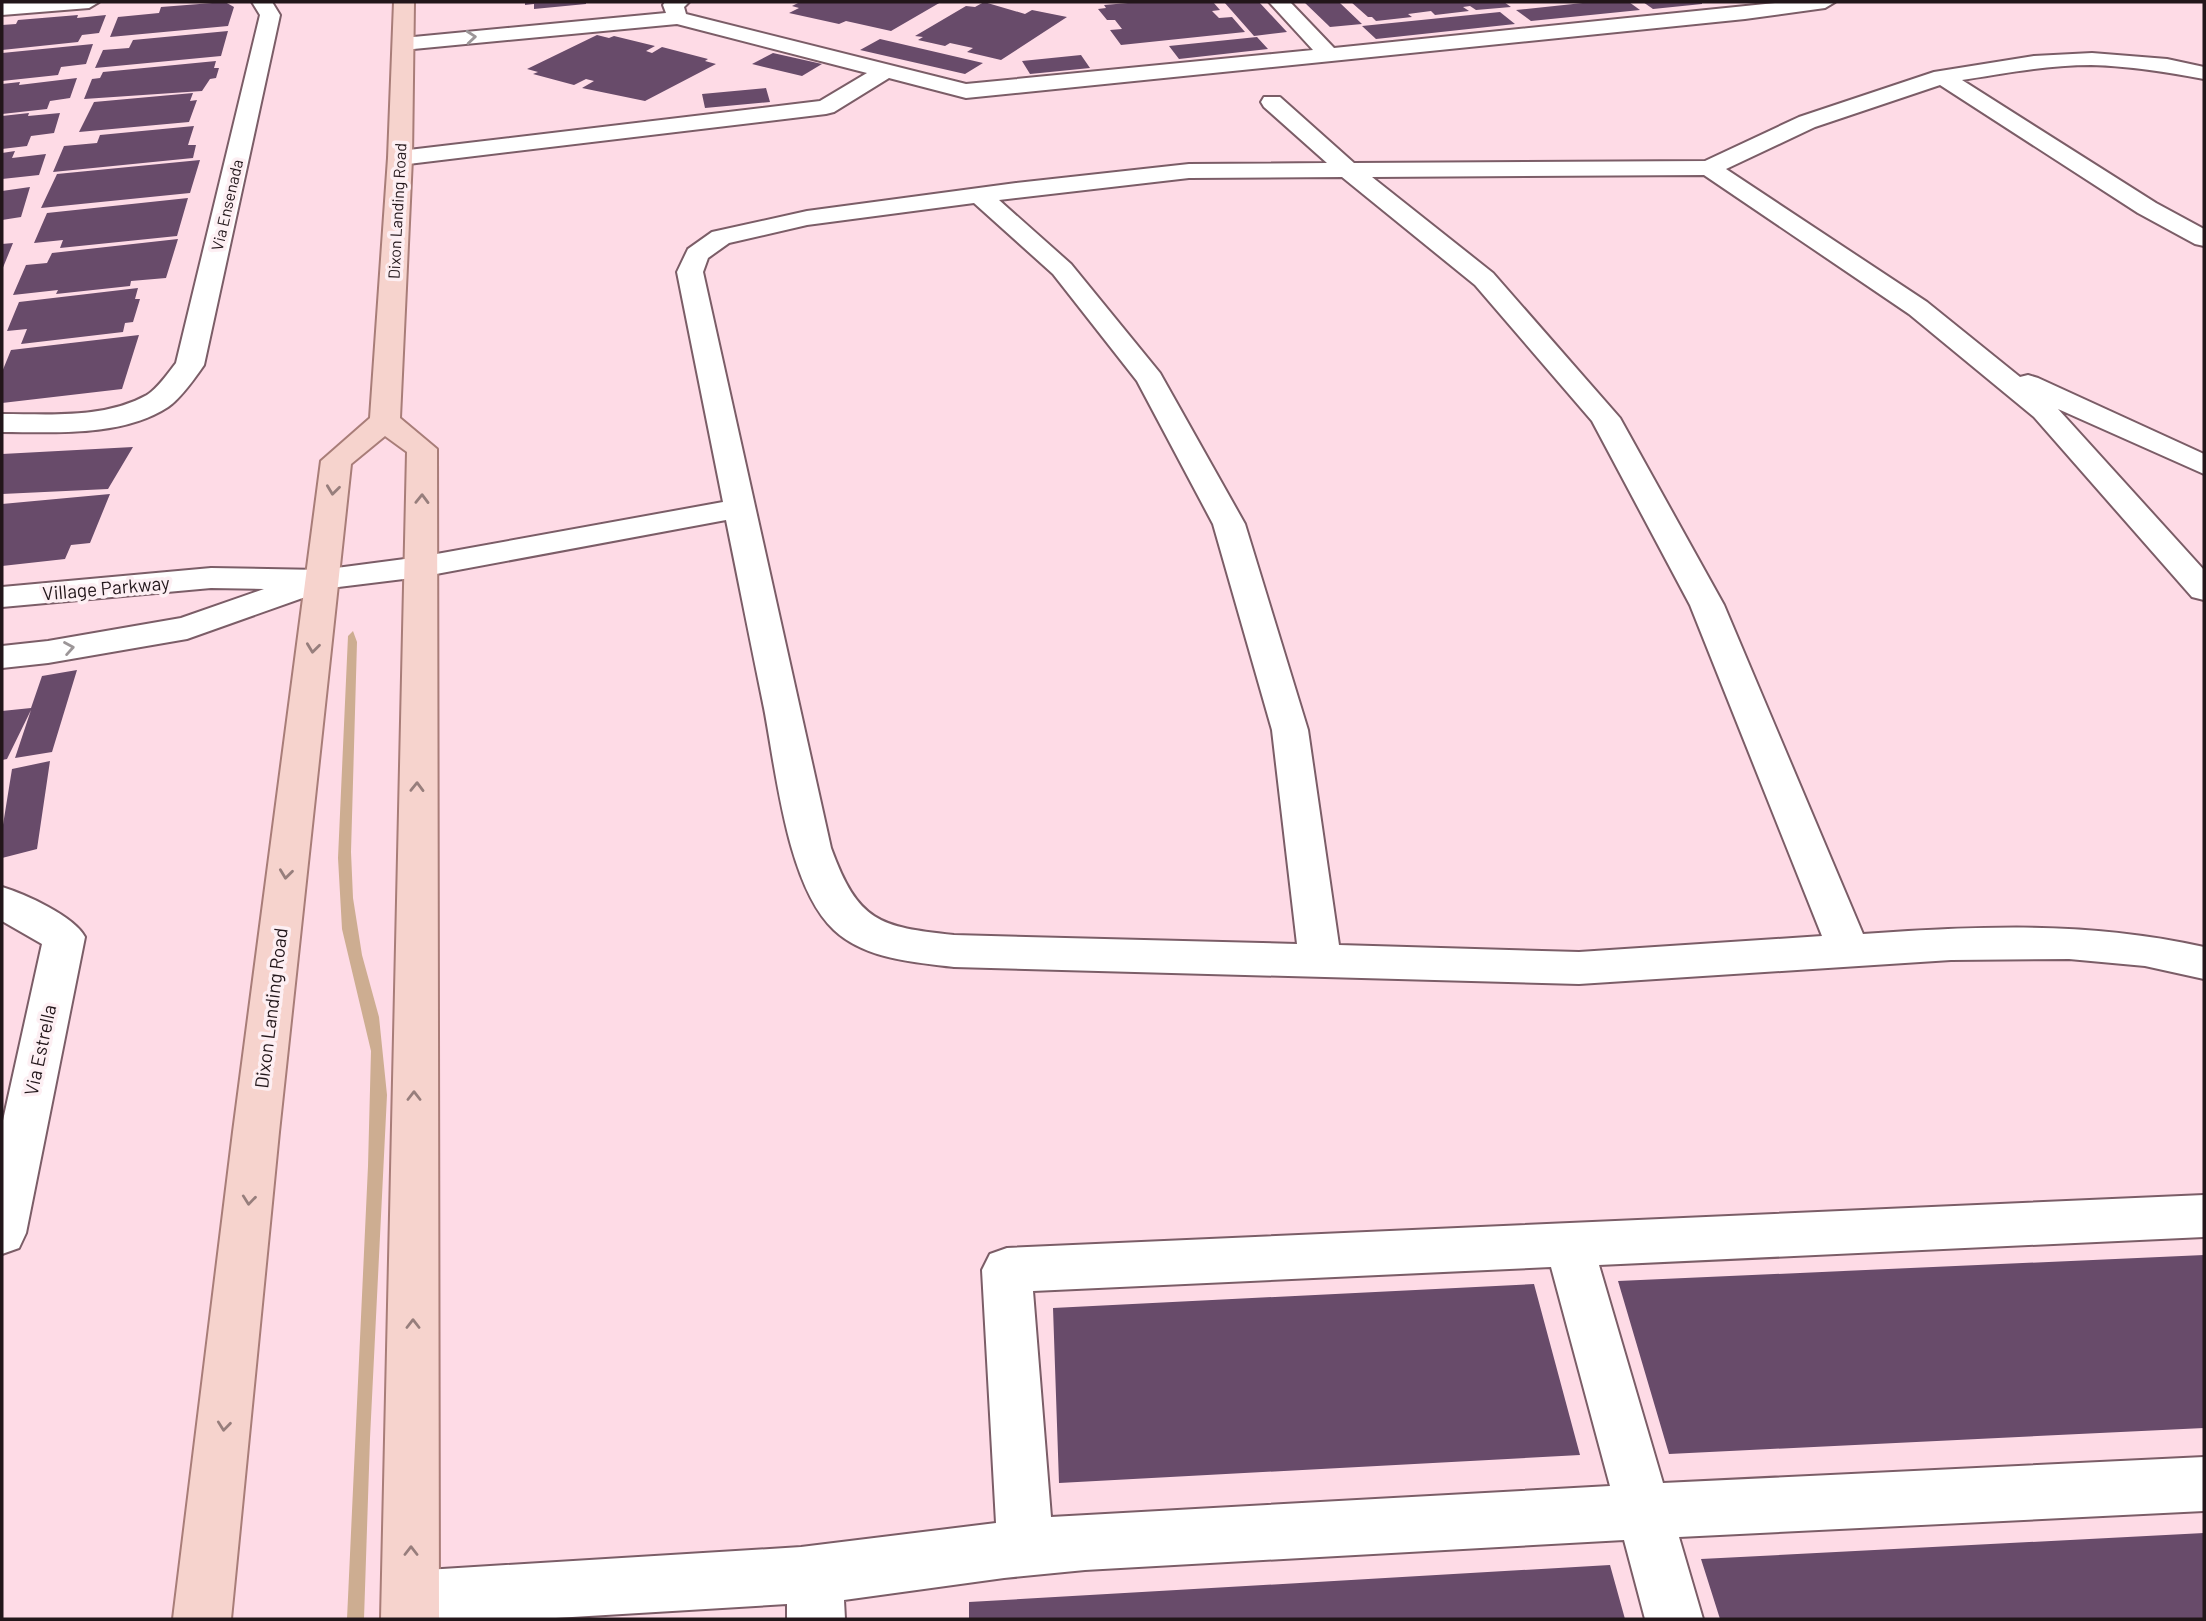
<svg xmlns="http://www.w3.org/2000/svg" width="2206" height="1621" viewBox="0 0 2206 1621" font-family="Barlow,sans-serif">
  <rect width="100%" height="100%" fill="#fedbe6"/>
  <path fill="#cdad91" d="M353,631L357,642L351,852L353,898L362,955L379,1017L387,1095L370,1438L364,1619H347L368,1166L371,1051L342,929L338,858L348,636Z"/>
  <path fill="#684b6a" d="M225,2L234,7L228,26L110,37L118,17L159,13L161,7Z
    M525,2H586V4L534,9V4L525,5Z
    M800,2H941L891,31L846,21L839,24L789,13L799,8L792,6Z
    M984,2L1025,14L1032,10L1067,17L1001,60L967,52L973,48L950,43L945,46L918,40L923,37L915,36L966,6L975,7Z
    M1140,2H1213L1220,10L1212,11L1219,18L1232,17L1245,32L1121,45L1110,30L1122,29L1115,20H1107L1098,9L1106,8L1104,5Z
    M1224,2H1259L1287,32L1254,36Z
    M1304,2H1339L1362,24L1330,27Z
    M1351,2H1504L1511,7L1476,10L1470,6L1463,7L1469,11L1435,15L1431,11L1408,14L1412,17L1376,21L1372,17H1368Z
    M1592,2H1629L1640,10L1531,21L1516,10Z
    M1643,2H1702V4L1653,9Z
    M1500,12L1515,24L1376,39L1362,26Z
    M78,15L77,18L106,15L99,33L82,35L78,42L2,50V25L16,24L18,20Z
    M228,31L221,56L95,68L103,50L129,48L133,40Z
    M597,35L609,38L614,36L655,46L646,51L652,53L662,47L708,59L705,61L716,64L645,101L582,88L594,81L586,79L574,85L533,74L538,72L527,69Z
    M1257,37L1268,49L1179,59L1169,46Z
    M880,39L983,63L965,74L860,50Z
    M93,44L86,64L61,67L58,75L2,81V53Z
    M773,53L822,64L802,76L752,64Z
    M1081,55L1090,68L1030,74L1022,61Z
    M216,61L214,68H219L216,78L210,79L202,91L84,99L92,79L100,78L103,72Z
    M77,78L70,98L50,101L47,109L2,114V84L20,82L19,85Z
    M766,88L770,102L705,108L702,94Z
    M193,93L190,101L197,100L189,122L79,132L94,102Z
    M29,113L28,116L60,113L54,133L31,136L27,146L2,149V116Z
    M194,126L188,145H196L193,158L53,172L64,146L97,143L100,135Z
    M15,151L12,158L46,154L39,175L2,179V153Z
    M200,160L190,193L41,208L57,174Z
    M30,187L21,217L2,220V191Z
    M188,198L177,236L60,248L63,240L34,243L47,213Z
    M178,239L166,278L131,281L130,286L56,294L58,290L13,295L26,265L47,263L52,253Z
    M13,243L2,270V244Z
    M138,288L135,299H140L133,322L125,323L123,332L21,344L27,329L7,331L19,302Z
    M139,335L122,389L2,403V372L11,350Z
    M133,447L108,489L2,494V454Z
    M110,494L90,543L71,545L65,559L2,566V504Z
    M77,670L52,752L15,758L31,710L7,759L2,760V711L31,708L42,676Z
    M50,761L37,849L2,858V831L12,769Z
    M2204,1255V1428L1669,1454L1618,1281Z
    M1534,1284L1580,1455L1059,1483L1053,1308Z
    M2204,1533V1619H1720L1701,1559Z
    M1610,1565L1625,1619H969V1602Z"/>
  <g fill="none" stroke-linecap="round" stroke-linejoin="round">
    <defs>
      <path id="minor" d="M18,2H99L89,8L2,15V3Z
        M252,2H272L280,15L204,365C195,378 181,398 168,407C122,437 55,432 2,432V414C50,414 104,419 147,395C158,388 168,373 176,363L260,15Z
        M665,2H689L684,7L686,14L966,84L1313,50L1269,2H1290L1334,48L1784,2H1835L1825,8L1745,19L966,98L889,78L834,112L826,114L400,165L392,163L388,158L392,153L400,151L820,101L867,73L677,24L403,50L396,48L393,44L396,40L403,38L666,13L663,5Z
        M2092,53L2167,59L2204,67V79C2167,72 2129,66 2091,65C2048,65 2005,73 1962,80L2156,203L2204,229V246L2195,244L2138,213L1940,85L1815,127L1726,169L1927,302L2020,377L2028,375L2038,378L2204,454V474L2058,409L2204,570V600L2192,597L2034,417L1909,314L1704,175L1372,177L1493,273L1620,418L1724,605L1863,934C1980,926 2088,921 2204,947V979L2145,966L2069,959L1951,960L1579,984L954,967C913,962 865,959 834,930C787,886 776,770 764,708C751,646 739,583 726,520L420,577L314,590L311,595L187,639L48,663L2,668V646L48,641L181,618L264,589L211,588L2,607V587L211,568L321,570L420,557L723,502L677,272L688,249L712,232L807,211L1016,183L1189,164L1327,163L1264,107L1261,102L1264,97H1280L1354,163L1705,161L1799,117L1934,72L2034,56ZM1342,177L1475,285L1592,421L1690,605L1822,936L1579,952L1339,945L1308,730L1245,524L1160,373L1071,264L999,200L1189,178ZM974,203L1053,274L1137,381L1213,524L1272,730L1297,944L954,935C879,927 858,922 831,848L703,272L708,258L729,243L807,225Z
        M2,887C25,894 74,916 85,937L26,1233L19,1248L2,1254V1125L42,944L2,921Z
        M2204,1195V1237L1599,1265L1663,1483L2204,1457V1511L1679,1537L1703,1619H1645L1624,1540L1085,1570L1004,1578L844,1600L845,1619H787V1604L539,1619H390L382,1599L390,1579L410,1571L801,1547L996,1523L982,1270L990,1254L1007,1248ZM1551,1267L1610,1486L1051,1517L1033,1291Z"/>
      <path id="major" d="M394,2H414L412,158L400,418L437,449L439,1619H381L407,452L385,436L351,464L279,1132L231,1619H173L233,1132L321,461L370,418L388,158Z"/>
    </defs>
    <use href="#minor" stroke="#7b5d67" stroke-width="4"/>
    <use href="#major" stroke="#a87d78" stroke-width="4"/>
    <use href="#minor" fill="#fff" fill-rule="evenodd"/>
    <use href="#major" fill="#f6d3cd" fill-rule="evenodd"/>
  </g>
  <defs><path id="oneway-chevron" d="M-2-3.5L2.5 0L-2 3.5" fill="none" stroke-width="1.6" stroke-linecap="round" stroke-linejoin="round" transform="scale(1.75)"/></defs>
  <g stroke="#9c9698">
    <use href="#oneway-chevron" transform="translate(471 37) rotate(-5)"/>
    <use href="#oneway-chevron" transform="translate(69 648) rotate(-10)"/>
  </g>
  <g stroke="#977e7c">
    <use href="#oneway-chevron" transform="translate(333 490) rotate(97)"/>
    <use href="#oneway-chevron" transform="translate(422 499) rotate(-89)"/>
    <use href="#oneway-chevron" transform="translate(313 648) rotate(97)"/>
    <use href="#oneway-chevron" transform="translate(417 787) rotate(-89)"/>
    <use href="#oneway-chevron" transform="translate(286 874) rotate(97)"/>
    <use href="#oneway-chevron" transform="translate(414 1096) rotate(-90)"/>
    <use href="#oneway-chevron" transform="translate(249 1200) rotate(96)"/>
    <use href="#oneway-chevron" transform="translate(413 1324) rotate(-90)"/>
    <use href="#oneway-chevron" transform="translate(224 1426) rotate(96)"/>
    <use href="#oneway-chevron" transform="translate(411 1551) rotate(-90)"/>
  </g>
  <g text-anchor="middle" stroke-width="7" stroke-linejoin="round" paint-order="stroke">
    <g font-size="16" fill="#22161a" stroke="#fdeff3">
      <text transform="translate(227 205) rotate(-77)" y="6">Via Ensenada</text>
      <text transform="translate(397 211) rotate(-87)" y="6">Dixon Landing Road</text>
    </g>
    <g font-size="19" fill="#22161a" stroke="#fdeff3">
      <text transform="translate(106 588) rotate(-5)" y="7">Village Parkway</text>
      <text transform="translate(271 1008) rotate(-83)" y="7">Dixon Landing Road</text>
      <text transform="translate(40 1050) rotate(-78)" y="7">Via Estrella</text>
    </g>
  </g>
  <rect width="2206" height="1621" fill="none" stroke="#22161a" stroke-width="7"/>
</svg>
